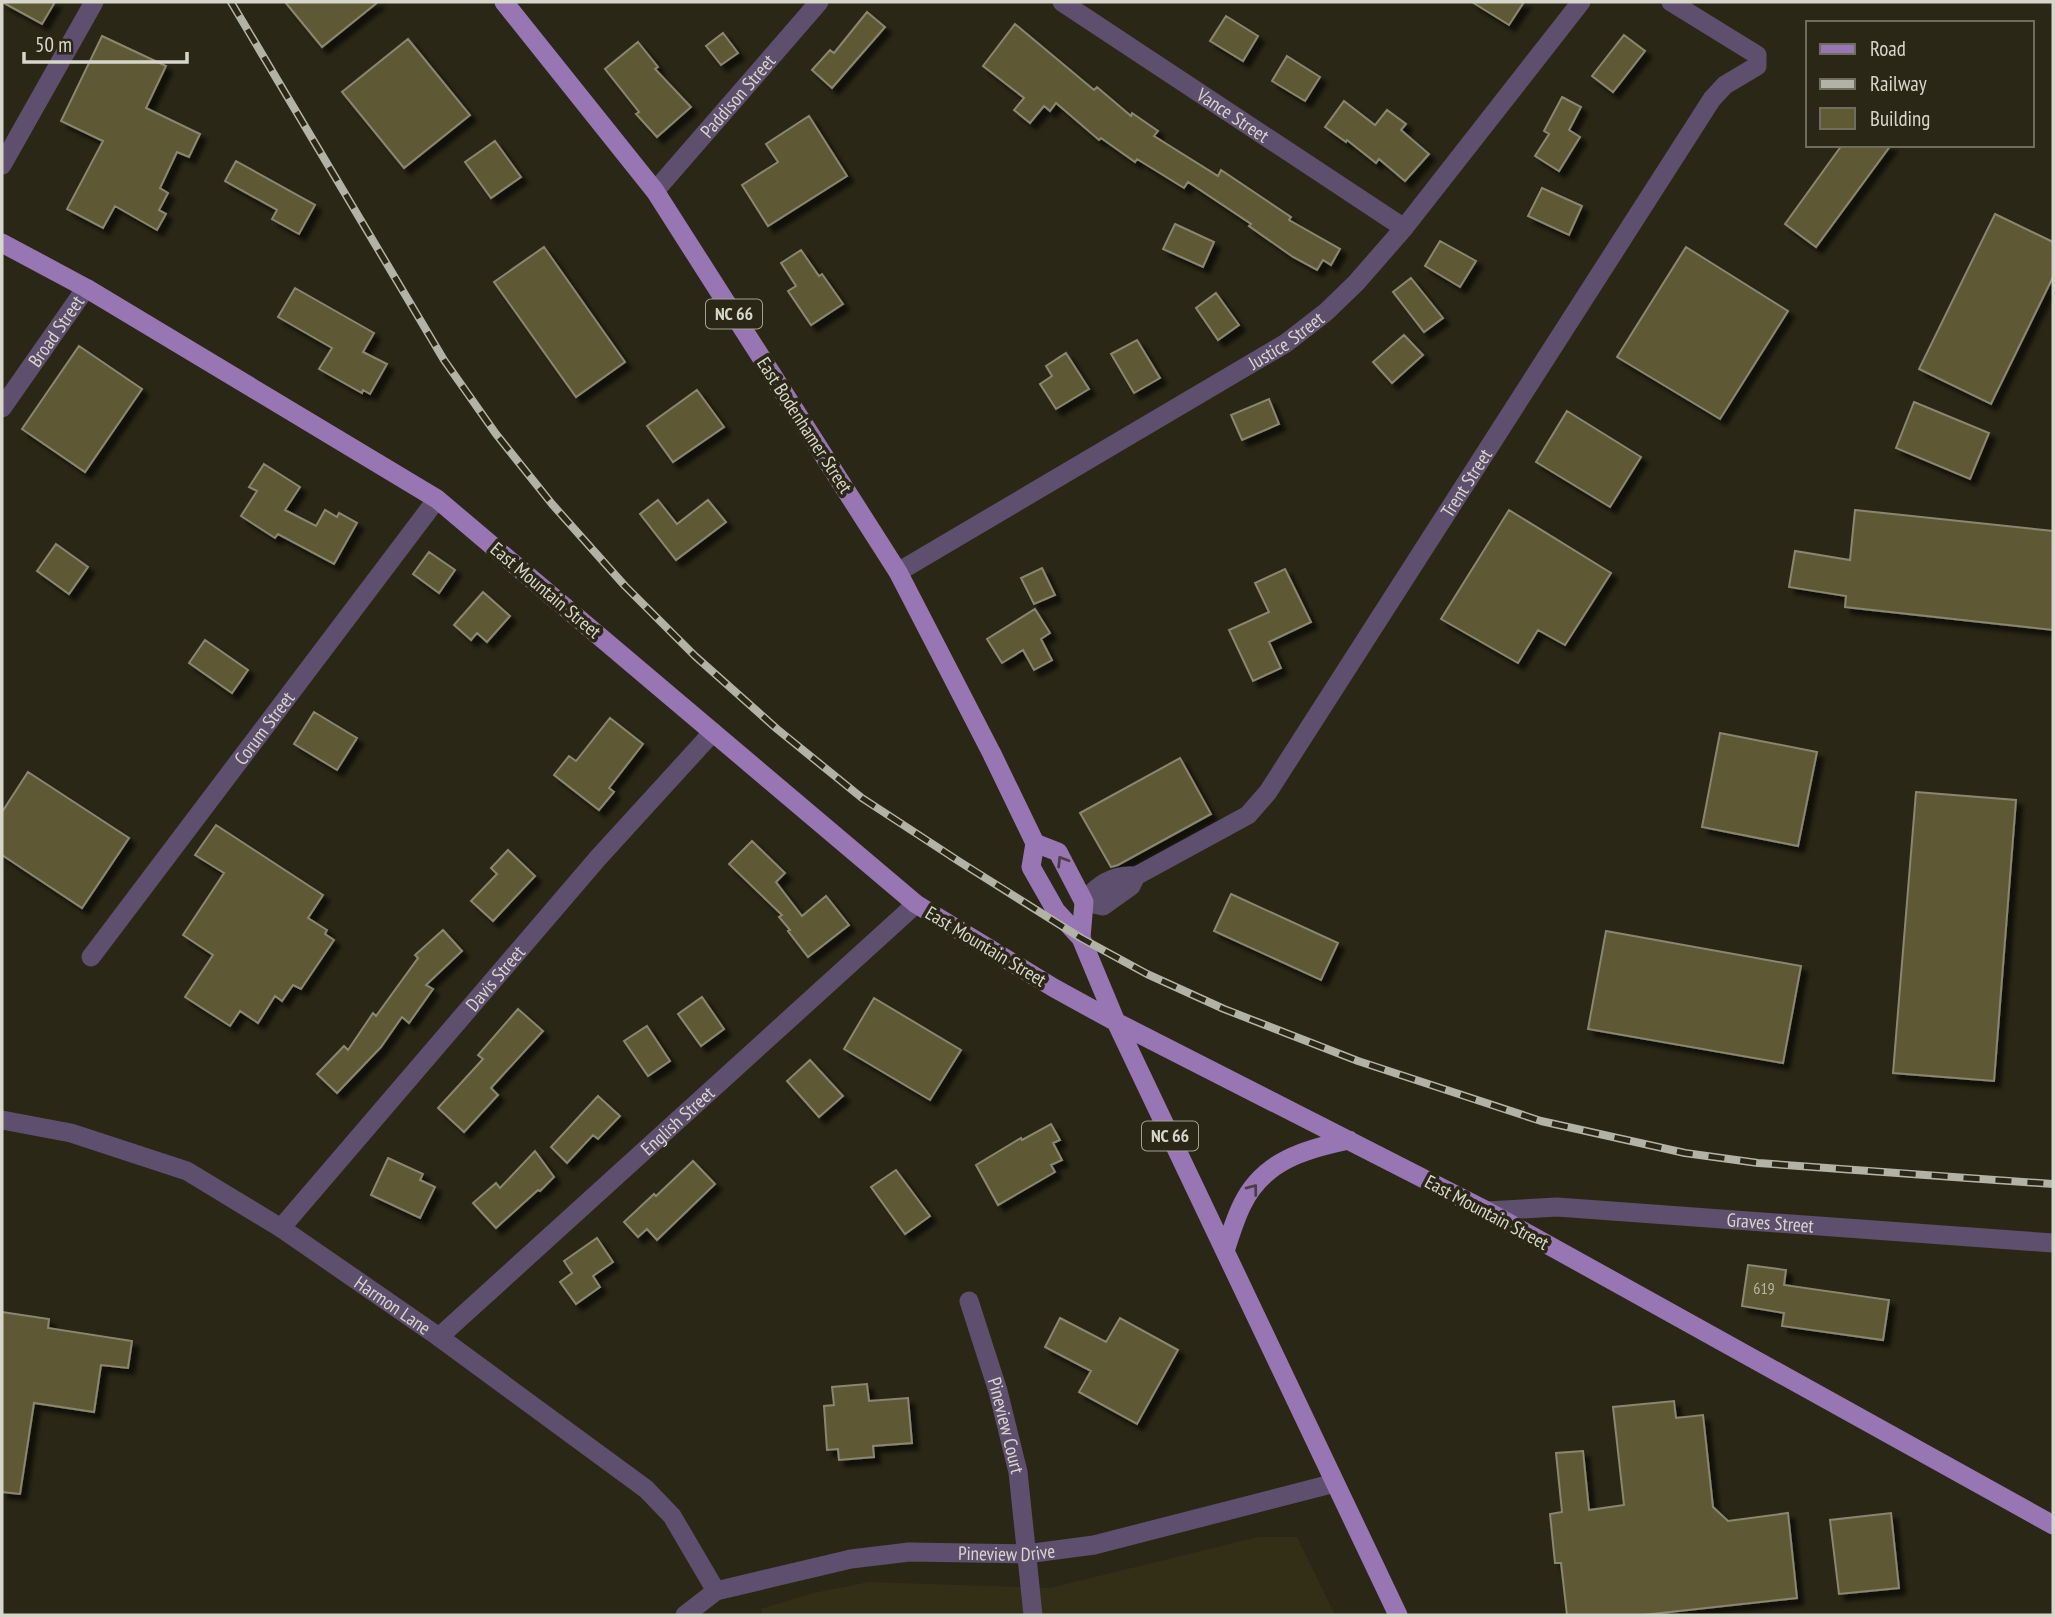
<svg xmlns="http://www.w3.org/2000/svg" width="2055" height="1617" viewBox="0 0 2055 1617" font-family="'PT Sans Narrow',sans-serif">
  <defs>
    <filter id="shadow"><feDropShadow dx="6" dy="6" stdDeviation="2" flood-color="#0009"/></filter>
  </defs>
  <rect width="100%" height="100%" fill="#2a2716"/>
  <path fill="#332f16" d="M1258,1537H1297L1335,1615H763L761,1609L809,1594L869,1582L1050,1588Z"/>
  <path fill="#5f5934" stroke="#898671" stroke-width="2" filter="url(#shadow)" d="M2,2H55L42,24Z
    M285,2H378L322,47Z
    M1472,2H1524L1509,25Z
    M867,12L885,27L832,88L812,70L830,50L834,53Z
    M1226,16L1258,36L1243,61L1210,41Z
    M1015,24L1094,90L1097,87L1131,116L1132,113L1158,131L1154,136L1218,176L1221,170L1291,217L1289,220L1340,249L1331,265L1323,260L1317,270L1293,257L1249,226L1251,224L1188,182L1184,188L1137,159L1135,162L1101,138L1099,140L1056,103L1050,111L1044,106L1030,123L1014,110L1024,98L983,66Z
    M723,33L738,53L721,65L706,46Z
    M1624,35L1645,51L1613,92L1592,76Z
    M102,36L166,66L146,108L200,134L189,157L177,152L160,188L168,193L159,210L166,214L157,230L115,206L103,228L67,209L103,141L61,121Z
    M408,39L470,115L404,168L342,92Z
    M638,42L658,67L655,69L691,107L657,137L636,114L639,112L605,69Z
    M1287,56L1320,77L1305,101L1272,81Z
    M1562,97L1581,107L1569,130L1580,137L1559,171L1535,156L1549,134L1544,131Z
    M1344,101L1375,125L1387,110L1406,124L1401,130L1429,154L1405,181L1379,159L1376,163L1347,140L1346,142L1325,127Z
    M809,116L847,176L768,226L742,185L778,162L766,144Z
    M495,141L521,177L491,198L465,162Z
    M1842,145H1891L1816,247L1785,224Z
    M236,161L315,205L299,234L272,219L277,210L225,181Z
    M1542,188L1582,206L1569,235L1528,216Z
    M1995,214L2053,242V277L1991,404L1919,369Z
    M1175,224L1214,242L1203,267L1163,249Z
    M1440,241L1476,261L1460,287L1425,266Z
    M544,247L625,362L576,397L494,282Z
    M1686,247L1788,311L1720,419L1617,357Z
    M801,250L819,276L822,274L843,304L811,325L788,291L796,286L781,263Z
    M1411,278L1443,318L1424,332L1393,292Z
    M295,288L374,333L363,352L387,364L370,394L363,390L362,393L319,369L332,348L278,317Z
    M1216,293L1239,325L1218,340L1196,308Z
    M1404,335L1423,355L1392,383L1373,362Z
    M1137,340L1160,378L1134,393L1111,354Z
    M79,346L142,389L85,472L22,429Z
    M1066,353L1089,389L1056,409L1040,384L1052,376L1046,366Z
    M697,390L724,427L673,462L647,426Z
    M1269,399L1279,424L1242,440L1231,415Z
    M1914,402L1989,433L1970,479L1896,448Z
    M1567,411L1641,457L1610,507L1536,462Z
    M264,464L300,487L285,510L316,526L325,510L337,517L339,513L357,523L334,564L278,534L275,538L241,516L257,491L249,487Z
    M658,500L677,524L708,500L726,522L676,560L640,514Z
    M1509,510L1611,573L1565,645L1538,630L1518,663L1441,619Z
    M1855,510L2053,531V630L1845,607L1846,596L1789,587L1795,551L1850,560Z
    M56,544L88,567L69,594L37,571Z
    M429,552L455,570L439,593L413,574Z
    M1042,568L1055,595L1034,604L1021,578Z
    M1285,569L1311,622L1269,642L1281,668L1253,681L1229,630L1269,612L1255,583Z
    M483,592L510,616L487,642L477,633L471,640L454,625Z
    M1035,609L1050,633L1041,639L1052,660L1034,670L1023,650L1002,663L987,639Z
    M205,640L248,670L232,693L189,663Z
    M314,712L357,738L337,770L294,744Z
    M610,718L643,744L609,788L614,792L599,810L554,775L569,756L576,761Z
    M1720,733L1817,752L1798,846L1702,827Z
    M1180,758L1211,814L1118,865L1111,867L1080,813Z
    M28,772L129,838L82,908L2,855V812Z
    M1916,792L2016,800L1994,1081L1893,1073Z
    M216,825L323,895L308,918L327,930L325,934L334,940L301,989L293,985L282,1001L275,996L258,1023L240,1011L230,1026L185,997L213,955L183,935L224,873L195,855Z
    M752,841L785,873L776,882L802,916L826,896L849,925L808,957L788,931L790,930L779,917L782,915L729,864Z
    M508,850L535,876L493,921L471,901L497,874L491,868Z
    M1231,894L1338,943L1321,980L1214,931Z
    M443,930L462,951L426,985L433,989L409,1023L402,1017L381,1047L337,1093L317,1074L344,1046L348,1050L373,1013L376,1016L418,958L415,955Z
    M1606,931L1801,966L1783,1063L1588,1029Z
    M702,997L724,1029L701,1046L678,1014Z
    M874,998L961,1050L930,1100L844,1049Z
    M518,1009L543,1031L491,1088L498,1095L464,1132L438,1108L483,1059L478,1055Z
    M647,1026L670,1061L648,1076L624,1041Z
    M810,1060L843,1096L819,1117L787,1081Z
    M598,1096L620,1116L598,1139L593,1135L567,1163L551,1147Z
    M1051,1124L1060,1140L1053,1143L1062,1160L1051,1165L1055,1172L998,1205L976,1165L1021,1138L1022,1140Z
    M535,1151L554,1177L540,1191L538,1190L496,1228L473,1203L496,1183L500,1188Z
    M388,1158L423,1174L420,1180L435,1187L420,1218L371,1195Z
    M693,1161L715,1184L657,1240L647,1229L638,1237L624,1222L654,1194L656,1196Z
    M896,1170L930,1216L905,1234L871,1187Z
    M597,1238L613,1262L593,1276L600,1287L576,1304L560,1282L572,1273L564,1261Z
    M1748,1265L1786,1270L1784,1285L1889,1300L1883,1340L1782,1326L1784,1313L1742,1306Z
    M2,1312L49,1319L48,1328L132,1341L128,1368L101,1365L94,1412L34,1403L20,1494L2,1492Z
    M1060,1318L1106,1342L1120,1318L1178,1350L1137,1424L1079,1392L1091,1371L1045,1347Z
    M867,1384L869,1401L908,1398L912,1443L873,1446L874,1457L839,1460L838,1449L827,1450L824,1406L834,1405L832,1387Z
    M1674,1401L1676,1418L1703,1415L1713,1507L1728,1521L1788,1513L1797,1598L1643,1615H1567L1561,1563H1555L1550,1514L1562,1512L1556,1453L1583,1451L1589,1510L1624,1505L1613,1407Z
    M1891,1513L1899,1588L1839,1594L1830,1520Z"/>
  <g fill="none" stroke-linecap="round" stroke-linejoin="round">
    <g stroke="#5f4f6e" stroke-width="19">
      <path id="s1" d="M1062,2L1404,228"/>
      <path d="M2,165L94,2"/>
      <path id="s2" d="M655,191L819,2"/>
      <path id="s3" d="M2,408L86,288"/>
      <path id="s4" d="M898,572L1286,343L1326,312L1356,283L1404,228L1581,2"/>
      <path id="s5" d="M1136,876L1131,886L1103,906L1084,902C1097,885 1114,874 1136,876L1248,815L1268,792L1712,99L1725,85L1757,66V55L1671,2"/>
      <path id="s6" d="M91,957L437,499"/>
      <path id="s7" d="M2,1120L71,1133L187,1171L281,1228L439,1337L646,1489L672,1516L716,1591"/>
      <path id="s8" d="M281,1228L598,858L713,732"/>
      <path id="s9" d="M969,1301L998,1391L1018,1472L1033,1615"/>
      <path id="s10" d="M439,1337L916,904"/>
      <path id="s11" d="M685,1615L716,1591L851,1559L909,1552L1026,1554L1094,1545L1335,1483"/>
    </g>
    <path stroke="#5f4f6e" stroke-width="19" id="s12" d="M1487,1211L1557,1207L2053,1243"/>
    <path stroke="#9876b4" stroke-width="19" d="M504,2L655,191L898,572L992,754L1035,843L1031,867L1056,911L1081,938L1116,1022L1398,1615
      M2,243L86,288L437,499L916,904L1054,988L1116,1022L1487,1211L2053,1525
      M1035,843L1058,852L1084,902L1081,938
      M1225,1251C1230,1236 1235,1219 1242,1205C1263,1161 1305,1149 1349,1140"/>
    <defs>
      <path id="rail" d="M231,2L444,360L496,434L552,504L625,586L695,656L777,729L862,798L960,862L1081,938L1147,974L1224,1009L1358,1061L1541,1121L1685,1153L1758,1163L2053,1184"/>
    </defs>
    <use href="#rail" stroke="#b3b2a6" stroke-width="8"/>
    <use href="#rail" stroke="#2a2716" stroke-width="5" stroke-dasharray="16" stroke-linecap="butt"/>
  </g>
  <defs><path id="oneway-chevron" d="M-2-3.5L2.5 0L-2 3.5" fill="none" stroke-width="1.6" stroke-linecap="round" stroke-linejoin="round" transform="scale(1.75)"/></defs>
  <g stroke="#4b3f45">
    <use href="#oneway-chevron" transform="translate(1062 861) rotate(-122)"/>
    <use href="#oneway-chevron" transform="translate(1253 1189) rotate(-53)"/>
  </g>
  <g text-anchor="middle" stroke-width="7" stroke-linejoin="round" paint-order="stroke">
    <g font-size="16" fill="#b9b7a5">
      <text x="1764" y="1294">619</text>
    </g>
    <g fill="#2a2716" stroke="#a3a295" stroke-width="2">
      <rect x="706" y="299.5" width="56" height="29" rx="5"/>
      <rect x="1142" y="1121.5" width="56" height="29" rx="5"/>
    </g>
    <g font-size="18" font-weight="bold" fill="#d7d6cb">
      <text x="734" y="320">NC 66</text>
      <text x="1170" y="1142">NC 66</text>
    </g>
    <g font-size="19" fill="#d7d6cb" stroke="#2a2716">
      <text dy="7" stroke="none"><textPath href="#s2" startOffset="126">Paddison Street</textPath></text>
      <text dy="7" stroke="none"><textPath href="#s1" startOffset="205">Vance Street</textPath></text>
      <text dy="7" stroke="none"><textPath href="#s3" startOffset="94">Broad Street</textPath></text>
      <text dy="7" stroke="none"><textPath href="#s4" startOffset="452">Justice Street</textPath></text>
      <text transform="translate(805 425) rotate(57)" y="7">East Bodenhamer Street</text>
      <text dy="7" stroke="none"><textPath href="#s5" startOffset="651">Trent Street</textPath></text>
      <text transform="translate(546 590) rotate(40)" y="7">East Mountain Street</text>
      <text dy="7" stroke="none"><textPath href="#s6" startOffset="287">Corum Street</textPath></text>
      <text transform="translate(986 946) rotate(31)" y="7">East Mountain Street</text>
      <text dy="7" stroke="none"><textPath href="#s8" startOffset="329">Davis Street</textPath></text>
      <text dy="7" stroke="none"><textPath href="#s10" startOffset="322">English Street</textPath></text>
      <text transform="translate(1487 1212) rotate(28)" y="7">East Mountain Street</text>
      <text dy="7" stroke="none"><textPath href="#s12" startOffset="284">Graves Street</textPath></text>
      <text dy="7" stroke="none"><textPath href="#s7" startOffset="438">Harmon Lane</textPath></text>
      <text dy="7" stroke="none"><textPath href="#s9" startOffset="130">Pineview Court</textPath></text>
      <text dy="7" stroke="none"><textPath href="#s11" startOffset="334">Pineview Drive</textPath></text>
    </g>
  </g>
  <rect width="2055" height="1617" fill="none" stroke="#d7d6cb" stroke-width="7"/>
  <rect x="1806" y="21" width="228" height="126" fill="#2a2716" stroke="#6f6d5e" stroke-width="2"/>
  <rect x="1820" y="44" width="35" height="10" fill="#9876b4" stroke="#6f6d5e" stroke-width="2"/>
  <text x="1870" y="56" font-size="21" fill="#d7d6cb">Road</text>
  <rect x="1820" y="79" width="35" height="10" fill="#b3b2a6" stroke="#6f6d5e" stroke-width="2"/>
  <text x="1870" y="91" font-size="21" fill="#d7d6cb">Railway</text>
  <rect x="1820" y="108" width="35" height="21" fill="#5f5934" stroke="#6f6d5e" stroke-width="2"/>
  <text x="1870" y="126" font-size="21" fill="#d7d6cb">Building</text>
  <path d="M24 52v10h163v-10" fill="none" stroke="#d7d6cb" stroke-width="3.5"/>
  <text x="35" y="52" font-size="21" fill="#d7d6cb" stroke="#2a2716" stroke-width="5" paint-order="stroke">50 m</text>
</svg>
